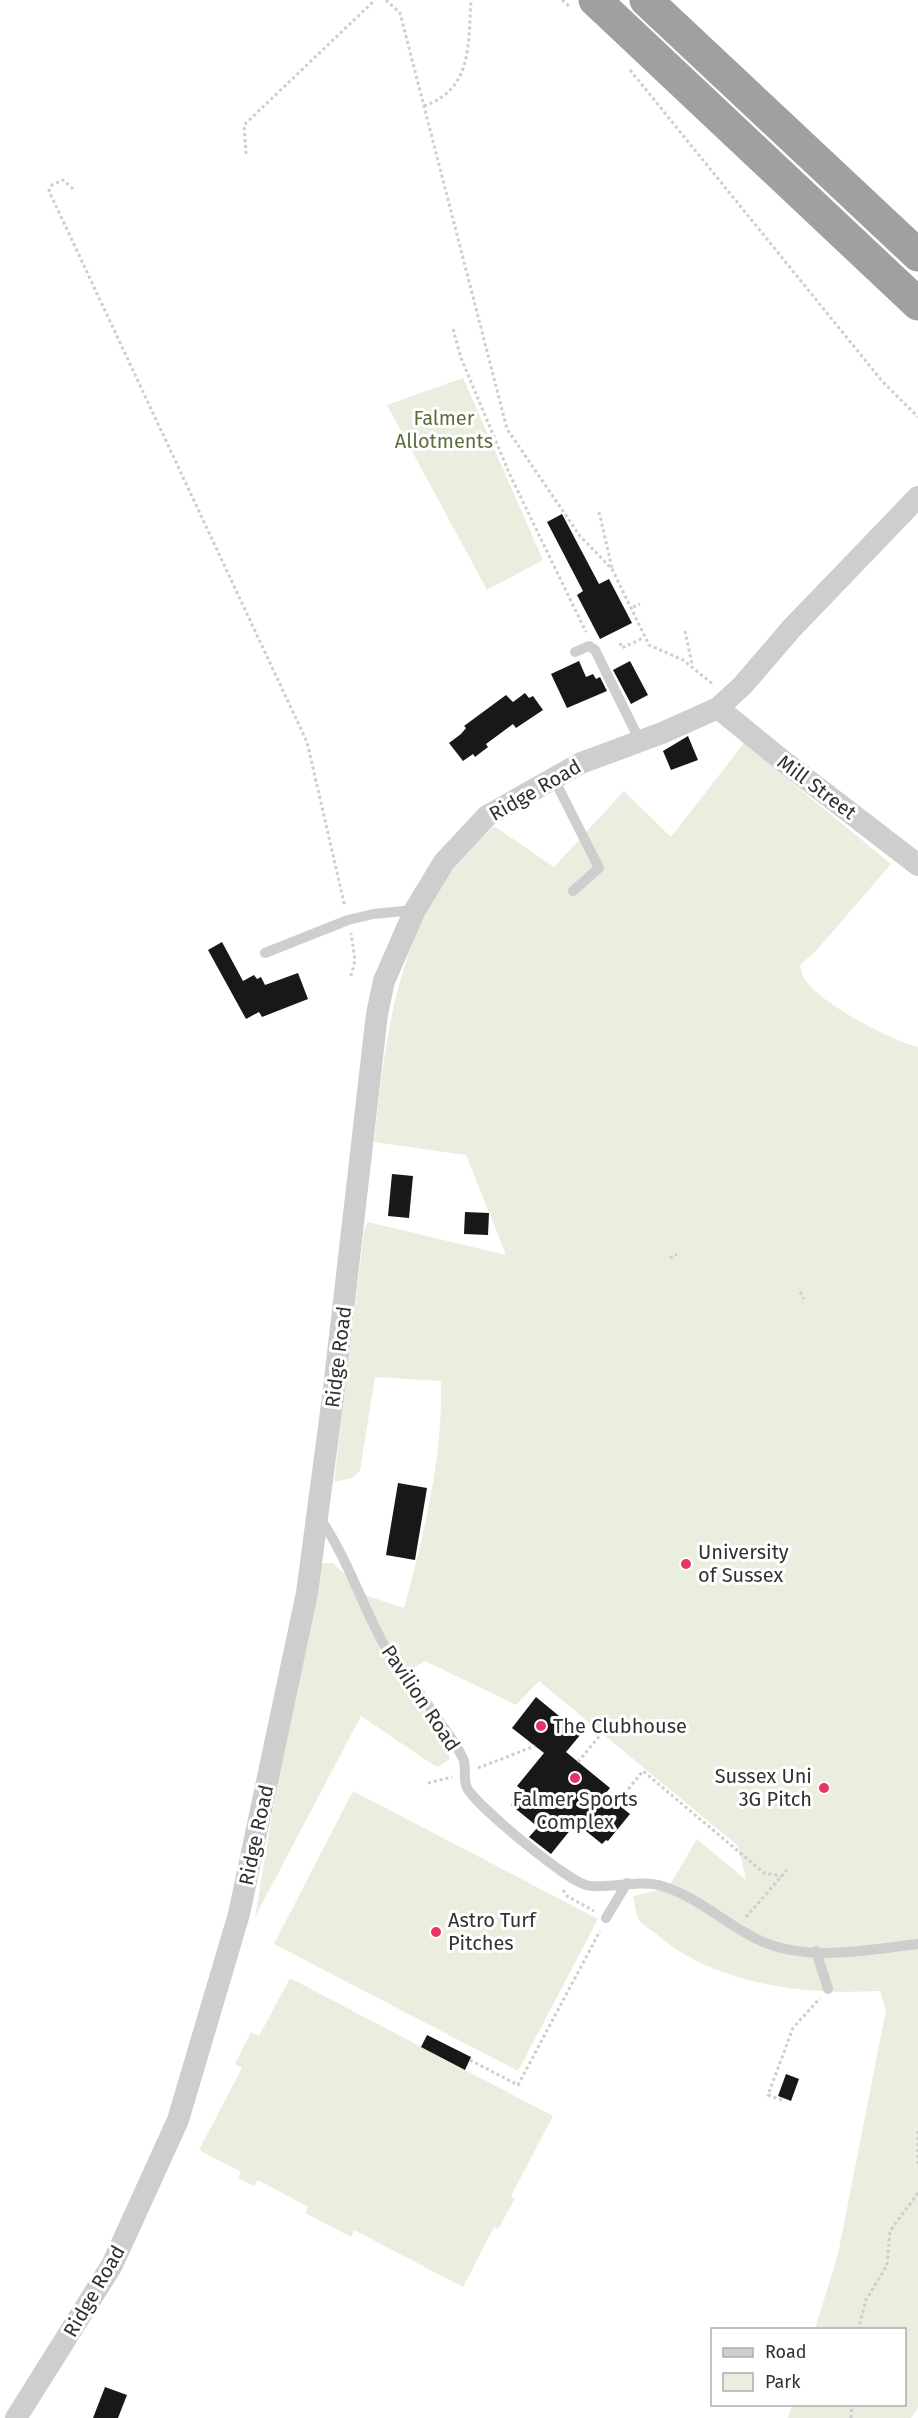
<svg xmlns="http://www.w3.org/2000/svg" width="918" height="2418" font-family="'Fira Sans',sans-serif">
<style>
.green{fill:#eaeedf}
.building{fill:#181818}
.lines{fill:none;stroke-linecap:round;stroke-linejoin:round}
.path{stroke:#cecece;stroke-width:3;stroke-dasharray:3 3;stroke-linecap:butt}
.service{stroke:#cecece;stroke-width:10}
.minor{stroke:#cecece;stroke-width:22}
.trunk{stroke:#a0a0a0;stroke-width:33}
.poi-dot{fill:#e63564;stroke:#fff;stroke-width:2}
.labels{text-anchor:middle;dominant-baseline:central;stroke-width:6;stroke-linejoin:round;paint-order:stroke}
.park-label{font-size:20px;fill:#5d6e3d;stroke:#fff}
.street-label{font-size:20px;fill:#313131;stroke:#fff}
.poi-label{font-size:20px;fill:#313131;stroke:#fff;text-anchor:start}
</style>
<rect width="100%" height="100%" fill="#fff"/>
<!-- green -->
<path class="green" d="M463,378L543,560L487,590L387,405Z
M744,743L891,864L815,952L800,965C801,969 802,975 804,978C819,1003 890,1040 918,1047V2408L911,2418H788L792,2405L904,2404V2330L815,2329L838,2254L886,2010L880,1991C804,1995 714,1985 655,1933C650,1929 641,1924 638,1918C635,1912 635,1902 633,1896L668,1888L697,1839L746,1880L738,1846L539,1681L516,1705L425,1661L397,1679L443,1732L450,1759L438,1767L432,1764L361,1716L255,1917L286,1731L321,1563H333L368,1596L404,1608C424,1534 443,1458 441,1381L375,1377L360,1471L352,1478L334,1482L364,1231L368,1222L506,1255L466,1155L374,1142C384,1051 393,959 445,880C458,860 477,843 494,826L554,867L624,791L671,837Z
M353,1791L598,1919L518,2071L274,1944Z
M290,1978L553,2116L511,2196L515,2199L498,2229L494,2227L463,2287L354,2230L351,2237L305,2213L308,2207L258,2180L254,2186L238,2178L241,2172L199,2150L242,2068L235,2064L251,2032L259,2036Z"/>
<!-- building -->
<path class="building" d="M562,514L599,584L609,579L632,623L600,639L577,595L583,591L547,522Z
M579,661L586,677L593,674L596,679L600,677L607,691L567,708L551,674Z
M630,661L648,695L631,704L613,670Z
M525,693L529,698L533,696L543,710L516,728L513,724L486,744L488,747L475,757L473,754L463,761L449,743L461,734L466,728L464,726L506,695L513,702Z
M688,736L698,760L671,770L663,751Z
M222,942L243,981L254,975L257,979L261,977L265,985L298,973L308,999L262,1017L259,1012L246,1019L208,950Z
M392,1174L413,1176L409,1218L388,1216Z
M465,1212L489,1213L488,1235L464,1234Z
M398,1483L427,1488L415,1560L386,1555Z
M536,1697L581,1734L566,1752L610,1788L605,1794L630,1814L608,1841L606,1840L602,1844L576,1823L551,1854L529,1837L538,1827L511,1805L522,1790L517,1786L544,1753L512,1728Z
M427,2035L471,2057L465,2070L421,2047Z
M786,2074L799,2079L791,2101L778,2096Z
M105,2387L127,2395L118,2418H93Z"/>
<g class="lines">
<!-- path -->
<path class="path" d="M386,0L400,13L507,429L580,536L612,569L649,645L683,660L714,685
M562,0L570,7
M630,70L882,381L918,417
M424,106C473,89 468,44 471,0
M246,154L244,125L375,0
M73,189L63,180L52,185L49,191L307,742L345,907
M453,329L461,358L510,475L586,632
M599,512L612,568
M633,607L640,604
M685,631L692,664
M620,643L622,648L643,638
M351,976L355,960L351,933
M670,1258L677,1254
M800,1292L804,1299
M578,1762L602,1733
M478,1768L535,1746
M428,1783L452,1777
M617,1803L643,1771L764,1873L782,1876
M563,1890L567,1896L594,1911
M746,1917L787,1870
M470,2060L518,2085L600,1931
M782,2100L768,2095L793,2028L820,1998
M918,2131V2167
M858,2330L866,2300L887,2265L890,2231L918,2193
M851,2418L852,2404"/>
<!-- service -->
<path class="service" d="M575,652L589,646L595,650L640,741
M553,777L599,868L573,891
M265,953L348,920L373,914L414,910
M319,1517C346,1555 360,1600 382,1641C395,1665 415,1685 430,1708C440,1724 457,1743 464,1761C466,1769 463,1779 467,1788C478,1807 566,1880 586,1885C605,1890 639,1879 662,1886C698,1897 724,1923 757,1939C804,1963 868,1950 918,1944
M606,1918L627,1883
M816,1951L828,1989"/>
<!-- minor -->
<path class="minor" d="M718,708L783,761L918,865
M16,2418L112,2265L178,2120L239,1914L307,1593L333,1397L377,1014L384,981L415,910L444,862L487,816L581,763L662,733L718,708L743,685L791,629L918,497"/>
<!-- trunk -->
<path class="trunk" d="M595,0L918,304
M646,0L918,255"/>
</g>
<!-- markers -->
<g class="poi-dot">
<circle cx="686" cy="1564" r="6"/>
<circle cx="541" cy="1726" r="6"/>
<circle cx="575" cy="1778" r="6"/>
<circle cx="824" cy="1788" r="6"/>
<circle cx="436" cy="1932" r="6"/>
</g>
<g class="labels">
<!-- park labels -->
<g class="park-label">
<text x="444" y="418">Falmer<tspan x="444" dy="23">Allotments</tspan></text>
</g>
<!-- street labels -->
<g class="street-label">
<text transform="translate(817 787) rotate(37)">Mill Street</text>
<text transform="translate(535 790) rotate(-30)">Ridge Road</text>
<text transform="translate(338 1357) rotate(-83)">Ridge Road</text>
<text transform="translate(421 1698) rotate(56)">Pavilion Road</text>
<text transform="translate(256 1835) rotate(-78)">Ridge Road</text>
<text transform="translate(94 2291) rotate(-60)">Ridge Road</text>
</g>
<!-- poi labels -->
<g class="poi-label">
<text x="698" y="1552">University<tspan x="698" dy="23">of Sussex</tspan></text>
<text x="553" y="1726">The Clubhouse</text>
<text x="812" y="1776" text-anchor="end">Sussex Uni<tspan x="812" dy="23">3G Pitch</tspan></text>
<text x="575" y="1799" text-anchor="middle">Falmer Sports<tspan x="575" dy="23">Complex</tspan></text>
<text x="448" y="1920">Astro Turf<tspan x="448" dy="23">Pitches</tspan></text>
</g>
</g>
<!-- legend -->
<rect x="711" y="2328" width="195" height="78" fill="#ffffff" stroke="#adadad" stroke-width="1.5"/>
<rect x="723" y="2348" width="30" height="9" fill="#cecece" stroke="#adadad" stroke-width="1.5"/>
<text x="765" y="2358" font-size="18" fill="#313131">Road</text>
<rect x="723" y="2373" width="30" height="18" fill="#eaeedf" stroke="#adadad" stroke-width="1.5"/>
<text x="765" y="2388" font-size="18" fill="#313131">Park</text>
</svg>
